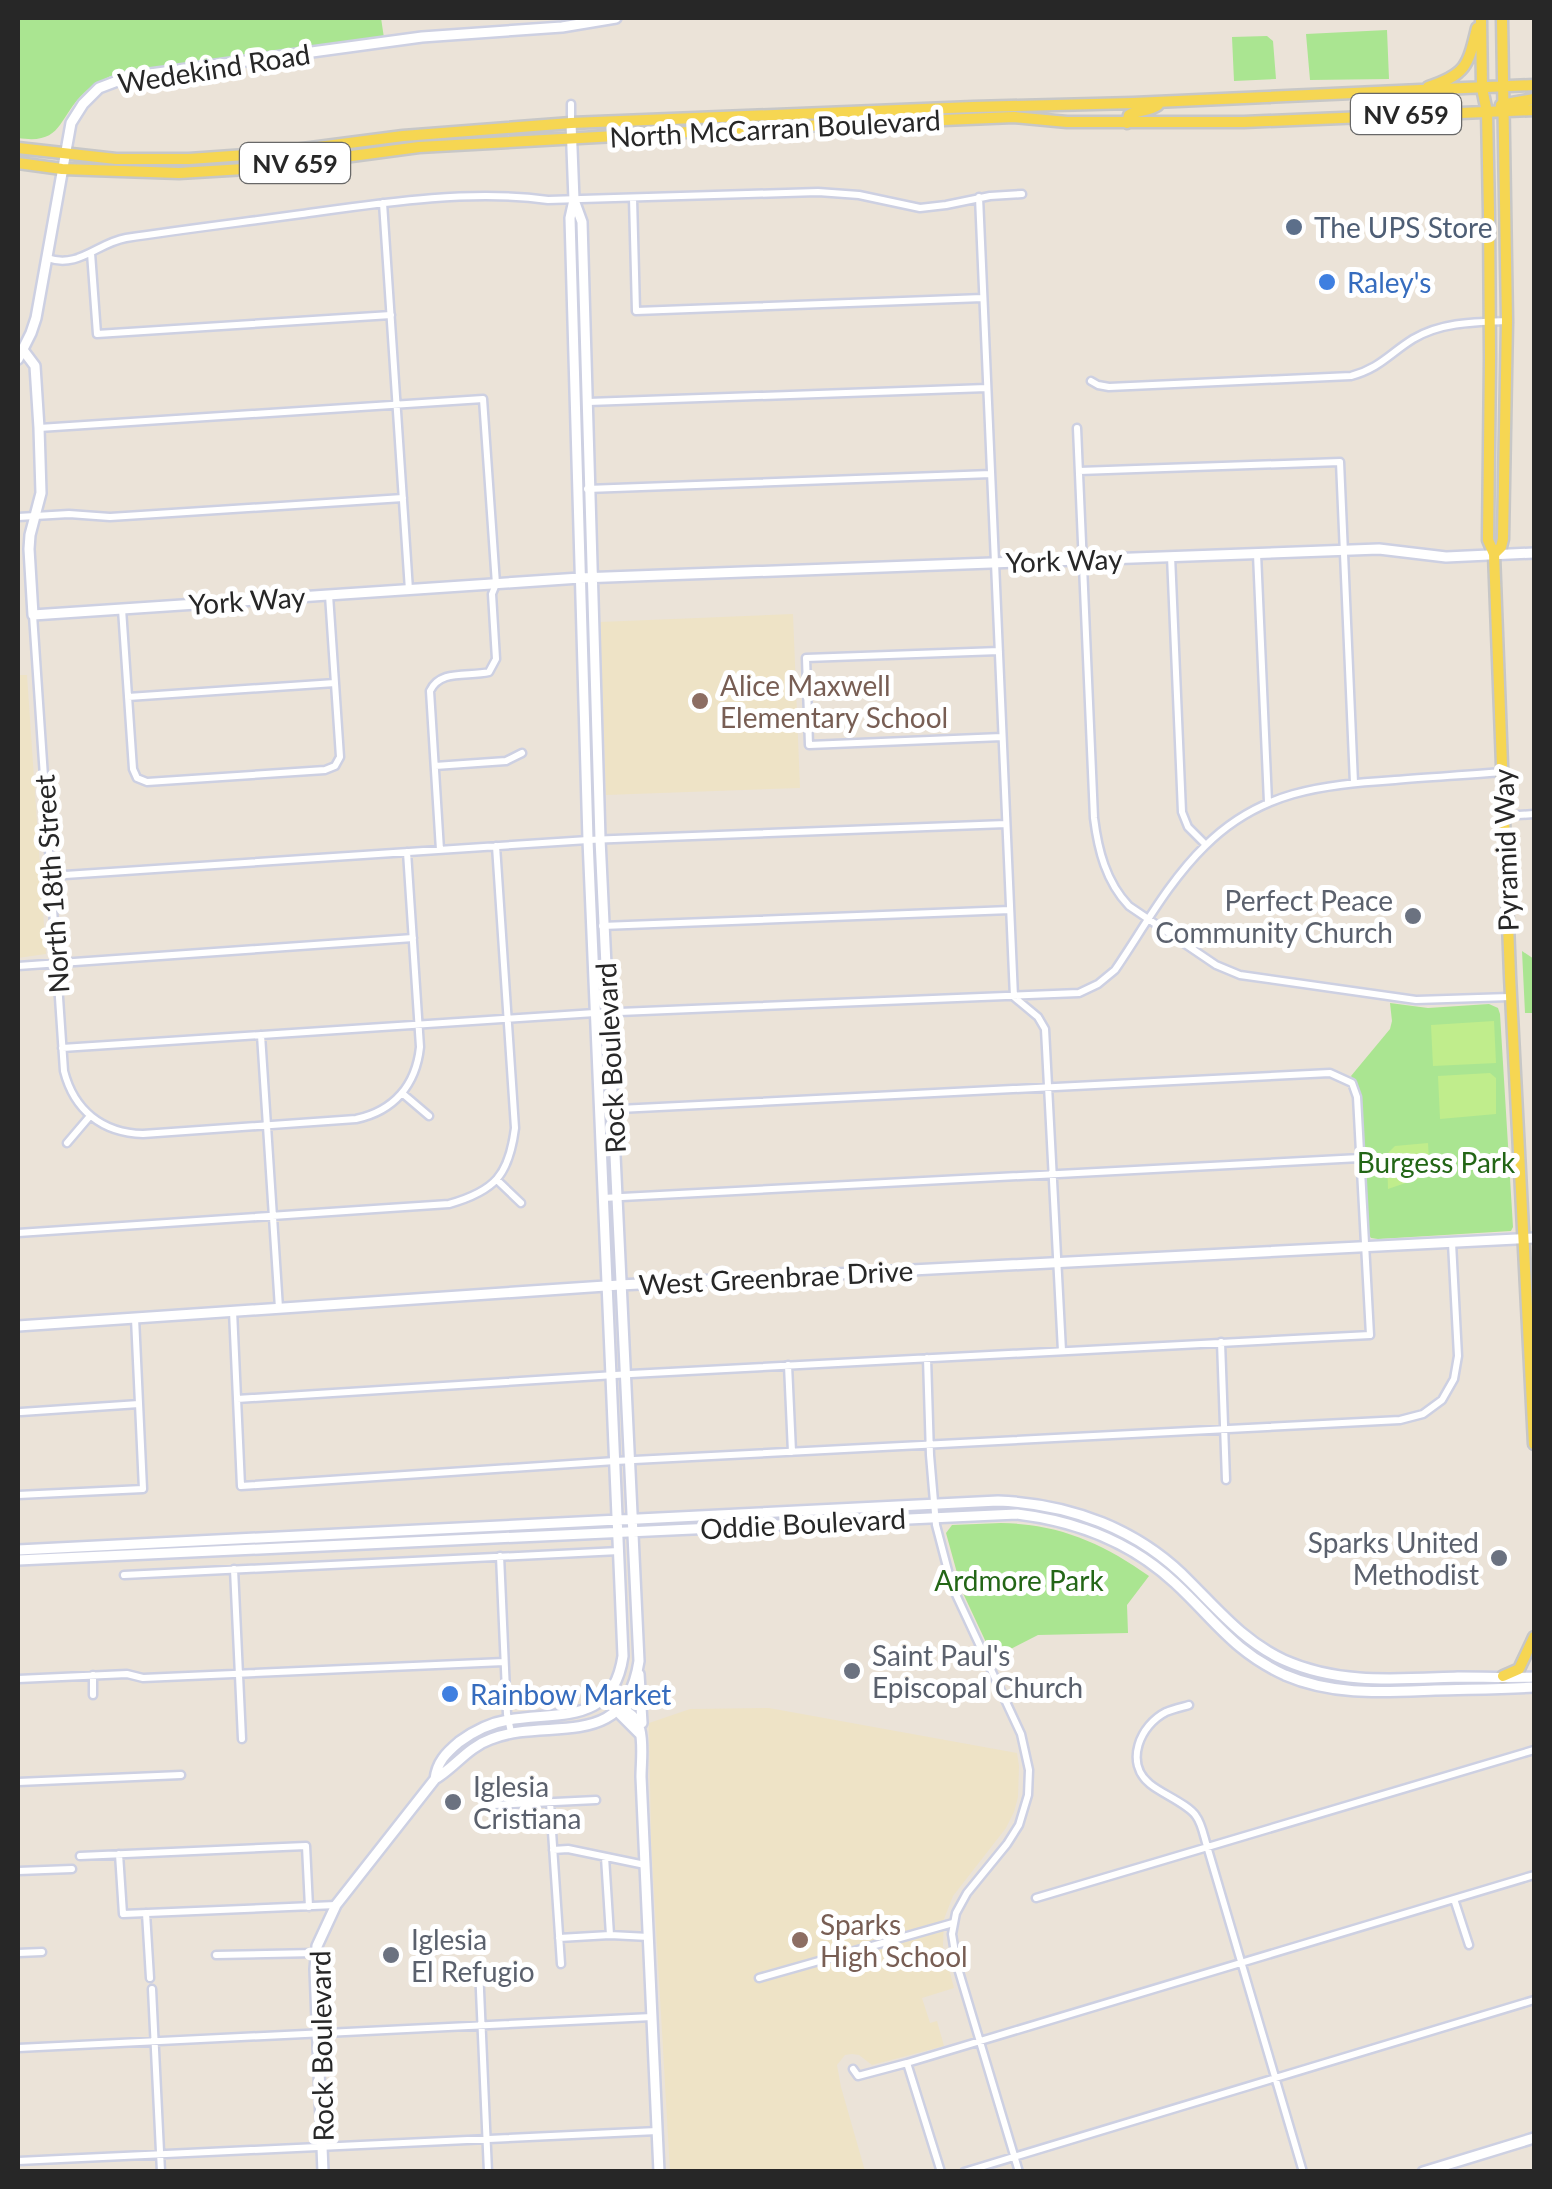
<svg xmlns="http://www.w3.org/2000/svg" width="1552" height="2189" font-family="Lato,sans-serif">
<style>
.education{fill:#eee3c6}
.green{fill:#aae591}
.pitch{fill:#c0ed8c}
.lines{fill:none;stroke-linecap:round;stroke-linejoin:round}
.street-casing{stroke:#cdd0e2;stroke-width:11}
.secondary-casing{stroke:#cdd0e2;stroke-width:14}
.primary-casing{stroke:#c7c7c7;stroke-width:15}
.street{stroke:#fff;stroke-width:6}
.secondary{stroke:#fff;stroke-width:9}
.primary{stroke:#f6d652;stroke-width:10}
.service-dot{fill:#5c6f8a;stroke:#fff;stroke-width:4}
.shop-dot{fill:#3f7fe0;stroke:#fff;stroke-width:4}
.education-dot{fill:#8d6e63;stroke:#fff;stroke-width:4}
.worship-dot{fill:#6b7280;stroke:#fff;stroke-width:4}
.labels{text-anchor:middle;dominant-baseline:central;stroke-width:10;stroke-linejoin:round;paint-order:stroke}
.shield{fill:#fff;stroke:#686868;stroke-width:2.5}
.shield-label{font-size:25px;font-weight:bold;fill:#272727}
.street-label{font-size:28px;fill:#272727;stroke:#fff}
.service-label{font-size:28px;fill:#4e5e75;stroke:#fff;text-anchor:start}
.shop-label{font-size:28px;fill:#366cbe;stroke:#fff;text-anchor:start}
.education-label{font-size:28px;fill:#785e54;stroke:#fff;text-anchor:start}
.worship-label{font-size:28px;fill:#5b616d;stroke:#fff;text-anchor:start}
.park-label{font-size:28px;fill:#236616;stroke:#fff}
</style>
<rect width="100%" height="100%" fill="#ebe3d8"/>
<!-- education -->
<path class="education" d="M793,614L800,788L606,795L600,622Z
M18,675H27L46,954L18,958Z
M769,1708L1017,1753L1019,1766L1018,1797L1014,1812L1006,1828L953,1896L944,1919L943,1946L954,1988L922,1998L930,2023L937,2021L944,2046L872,2065L859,2055L852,2054L845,2055L837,2065L841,2087L865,2171H670L651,1840L649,1723L690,1709Z"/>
<!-- green -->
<path class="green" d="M18,18H381L384,38L118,73C106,78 94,83 84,93C57,119 63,145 18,138Z
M1387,30L1389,79L1310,80L1306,34Z
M1267,36L1273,41L1276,79L1234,81L1232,37Z
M1522,951L1534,959V1013H1525Z
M1390,1003L1428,1008L1489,1004L1498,1008L1500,1014L1513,1227L1511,1231L1378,1239L1371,1238L1368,1234L1361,1097L1357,1085L1351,1076L1390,1029L1392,1021Z
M1001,1523C1059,1524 1102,1543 1149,1576L1127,1605L1128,1633L1038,1635L997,1656L991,1653L962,1591L946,1533L952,1525Z"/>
<!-- pitch -->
<path class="pitch" d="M1494,1021L1496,1063L1433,1066L1431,1025Z
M1490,1073L1496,1078V1114L1440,1119L1438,1076Z
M1428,1143L1429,1160L1423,1177L1388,1189L1387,1154L1395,1146Z"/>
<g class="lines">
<!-- street casing -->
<g class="street-casing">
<path id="street" d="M571,104V122
M979,197L1014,997L1038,1017L1045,1029L1062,1351
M633,198L636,311L983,298
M383,203L409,590
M91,253L97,334L391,315
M47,258C79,269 97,243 126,238C185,229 244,222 302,214C380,203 470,189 548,200L818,192L859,195L920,208L946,205L990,196L1022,194
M1091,381L1098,385L1109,387L1351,376C1380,368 1389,354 1413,339C1441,322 1475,322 1507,321
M588,402L987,388
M39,428L483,399L496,584L492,594L496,659L489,672C468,677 440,669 430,691L440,850
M1077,428L1094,818C1098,850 1106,882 1129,906L1216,965L1240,975L1416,1000L1510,997
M1079,471L1340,462L1354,783
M587,489L991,474
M18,517L69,514L110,517L403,498
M1257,554L1268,802
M1171,556L1182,812L1188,827L1206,845
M122,609L133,769L137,778L147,782L325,770L335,766L340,757L329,595
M33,615L64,1071C74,1110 102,1133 143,1134L356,1119C394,1111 416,1085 420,1047L407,852
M999,651L806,658L809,745L1002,737
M128,697L335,683
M435,766L506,761L522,753
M1503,816L1534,814
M50,876L588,840L1006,824
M602,926L1010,910
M18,966L413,938
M261,1035L279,1308
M62,1048L595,1013L1079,993L1098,984L1115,970C1143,929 1169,881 1205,846C1260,791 1321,785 1395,780C1430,777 1466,775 1502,772
M402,1093L429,1116
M67,1143L90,1116
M497,1180L521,1203
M603,1198L1360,1158
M18,1233L449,1204C495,1191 509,1175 515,1128L496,846
M233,1311L241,1486L615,1461L1400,1420L1423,1414L1442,1400L1454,1379L1458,1356L1452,1243
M1221,1342L1226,1480
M927,1358L930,1455L936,1525L952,1586L1021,1734L1029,1770L1028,1795L1019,1825L1007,1844L967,1893L956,1913L952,1934L957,1965L1019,2172
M788,1365L792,1452
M237,1399L631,1374L1370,1335L1357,1097L1352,1083L1330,1073L599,1110
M21,1412L139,1404
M18,1495L143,1489L135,1318
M500,1556L507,1714L511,1732
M234,1569L242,1739
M124,1575L619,1551
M93,1675V1695
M18,1679L127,1674L143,1678L504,1662
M1189,1705C1182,1707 1173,1709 1166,1712C1140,1725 1124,1763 1150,1784C1162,1794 1188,1804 1196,1816C1202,1824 1204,1837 1207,1846L1303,2172
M18,1782L181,1775
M550,1802L561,1964
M493,1805L596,1800
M553,1850L568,1849L645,1865
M119,1854L123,1914L336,1905
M80,1856L306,1846L309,1907
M605,1857L610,1935
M18,1871L72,1869
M1036,1898L1534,1750
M1454,1899L1469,1945
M146,1913L150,1978
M559,1938L610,1935L649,1937
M18,1953L42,1952
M216,1955L316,1953
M479,1968L488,2172
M759,1978L953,1923
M152,1989L161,2172
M18,2048L652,2017
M907,2063L941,2172
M853,2069L858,2076L907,2063L1534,1875
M18,2161L657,2131
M964,2172L1534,2000"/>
</g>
<!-- secondary casing -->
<g class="secondary-casing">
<path id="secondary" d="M23,350L35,366L39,428L41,493L30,535L29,549L33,615L580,578L1379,549L1446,557L1534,553
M18,359L31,333L36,318L71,123L83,104L99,88L128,77L422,37L562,27L616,18
M18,1326L620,1285L1534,1238
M18,1550L998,1501C1071,1504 1139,1529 1190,1582C1220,1612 1245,1642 1284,1660C1340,1685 1398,1679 1458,1677C1483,1677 1509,1678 1534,1677
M18,1560L1017,1514C1076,1521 1131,1542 1175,1583C1215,1620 1233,1651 1285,1675C1334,1696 1384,1692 1435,1690C1468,1689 1502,1689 1534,1687
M639,1674L642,1723
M603,1697L640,1734
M617,1709C649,1713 641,1753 641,1777L659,2172
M435,1779C437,1762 446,1753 459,1742C474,1731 490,1723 508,1720C557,1711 613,1726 623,1656L588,840L570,218L574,200L571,123
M323,2172L315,1969L317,1946L336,1905L435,1779C455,1767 468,1747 491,1739C549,1716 625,1754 639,1661L600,839L582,222L574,200
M1423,2172L1534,2138"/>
</g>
<!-- primary casing -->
<g class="primary-casing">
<path id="primary" d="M1481,18L1482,88L1487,112L1489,212L1490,358L1488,540L1494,554L1510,976L1534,1444
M1428,87C1467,74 1468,65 1477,28
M1501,105L1534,99
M1127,123L1129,115C1138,110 1149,111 1158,105
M18,148L116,159H189L272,153L403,136L571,123L973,107L1133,103L1534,85
M18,163L62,169L179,173L262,168L419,147L779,127L1014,117L1067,122H1244L1534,110
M1494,554L1501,547L1503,539L1507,321L1502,18
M1503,1676L1519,1669L1534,1637"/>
</g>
<!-- street -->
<use href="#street" class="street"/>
<!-- secondary -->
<use href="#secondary" class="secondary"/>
<!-- primary -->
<use href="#primary" class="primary"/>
</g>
<!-- markers -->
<circle class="service-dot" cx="1294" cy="227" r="10"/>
<g class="shop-dot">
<circle cx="1327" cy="282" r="10"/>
<circle cx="450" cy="1694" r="10"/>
</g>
<g class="education-dot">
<circle cx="700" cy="701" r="10"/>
<circle cx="800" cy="1940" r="10"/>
</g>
<g class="worship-dot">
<circle cx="1413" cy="916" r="10"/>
<circle cx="1499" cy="1558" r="10"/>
<circle cx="852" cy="1671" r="10"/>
<circle cx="453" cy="1802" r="10"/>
<circle cx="391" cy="1955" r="10"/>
</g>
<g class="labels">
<!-- shield labels -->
<g class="shield">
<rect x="1351" y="94" width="110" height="40" rx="8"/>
<rect x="240" y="143" width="110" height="40" rx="8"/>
</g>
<g class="shield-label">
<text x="1406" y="114">NV 659</text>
<text x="295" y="163">NV 659</text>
</g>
<!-- street labels -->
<g class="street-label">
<text transform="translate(214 68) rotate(-9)">Wedekind Road</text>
<text transform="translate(775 128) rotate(-3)">North McCarran Boulevard</text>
<text transform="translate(1064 560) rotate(-2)">York Way</text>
<text transform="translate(247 600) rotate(-4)">York Way</text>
<text transform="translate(1505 850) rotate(-92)">Pyramid Way</text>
<text transform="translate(51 884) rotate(-94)">North 18th Street</text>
<text transform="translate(610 1058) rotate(-93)">Rock Boulevard</text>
<text transform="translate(776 1277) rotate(-3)">West Greenbrae Drive</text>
<text transform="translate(803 1523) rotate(-3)">Oddie Boulevard</text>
<text transform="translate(321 2046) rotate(-91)">Rock Boulevard</text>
</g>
<!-- service labels -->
<g class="service-label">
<text x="1314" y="227">The UPS Store</text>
</g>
<!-- shop labels -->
<g class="shop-label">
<text x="1347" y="282">Raley's</text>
<text x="470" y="1694">Rainbow Market</text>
</g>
<!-- education labels -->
<g class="education-label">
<text x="720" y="685">Alice Maxwell<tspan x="720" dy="32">Elementary School</tspan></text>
<text x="820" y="1924">Sparks<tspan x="820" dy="32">High School</tspan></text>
</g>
<!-- worship labels -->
<g class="worship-label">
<text x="1393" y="900" text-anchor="end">Perfect Peace<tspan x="1393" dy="32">Community Church</tspan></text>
<text x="1479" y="1542" text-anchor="end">Sparks United<tspan x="1479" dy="32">Methodist</tspan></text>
<text x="872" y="1655">Saint Paul's<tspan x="872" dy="32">Episcopal Church</tspan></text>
<text x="473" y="1786">Iglesia<tspan x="473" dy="32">Cristiana</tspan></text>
<text x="411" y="1939">Iglesia<tspan x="411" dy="32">El Refugio</tspan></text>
</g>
<!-- park labels -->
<g class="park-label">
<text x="1436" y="1162">Burgess Park</text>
<text x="1019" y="1580">Ardmore Park</text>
</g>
</g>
<!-- border -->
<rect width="1552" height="2189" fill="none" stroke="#272727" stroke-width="40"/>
</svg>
